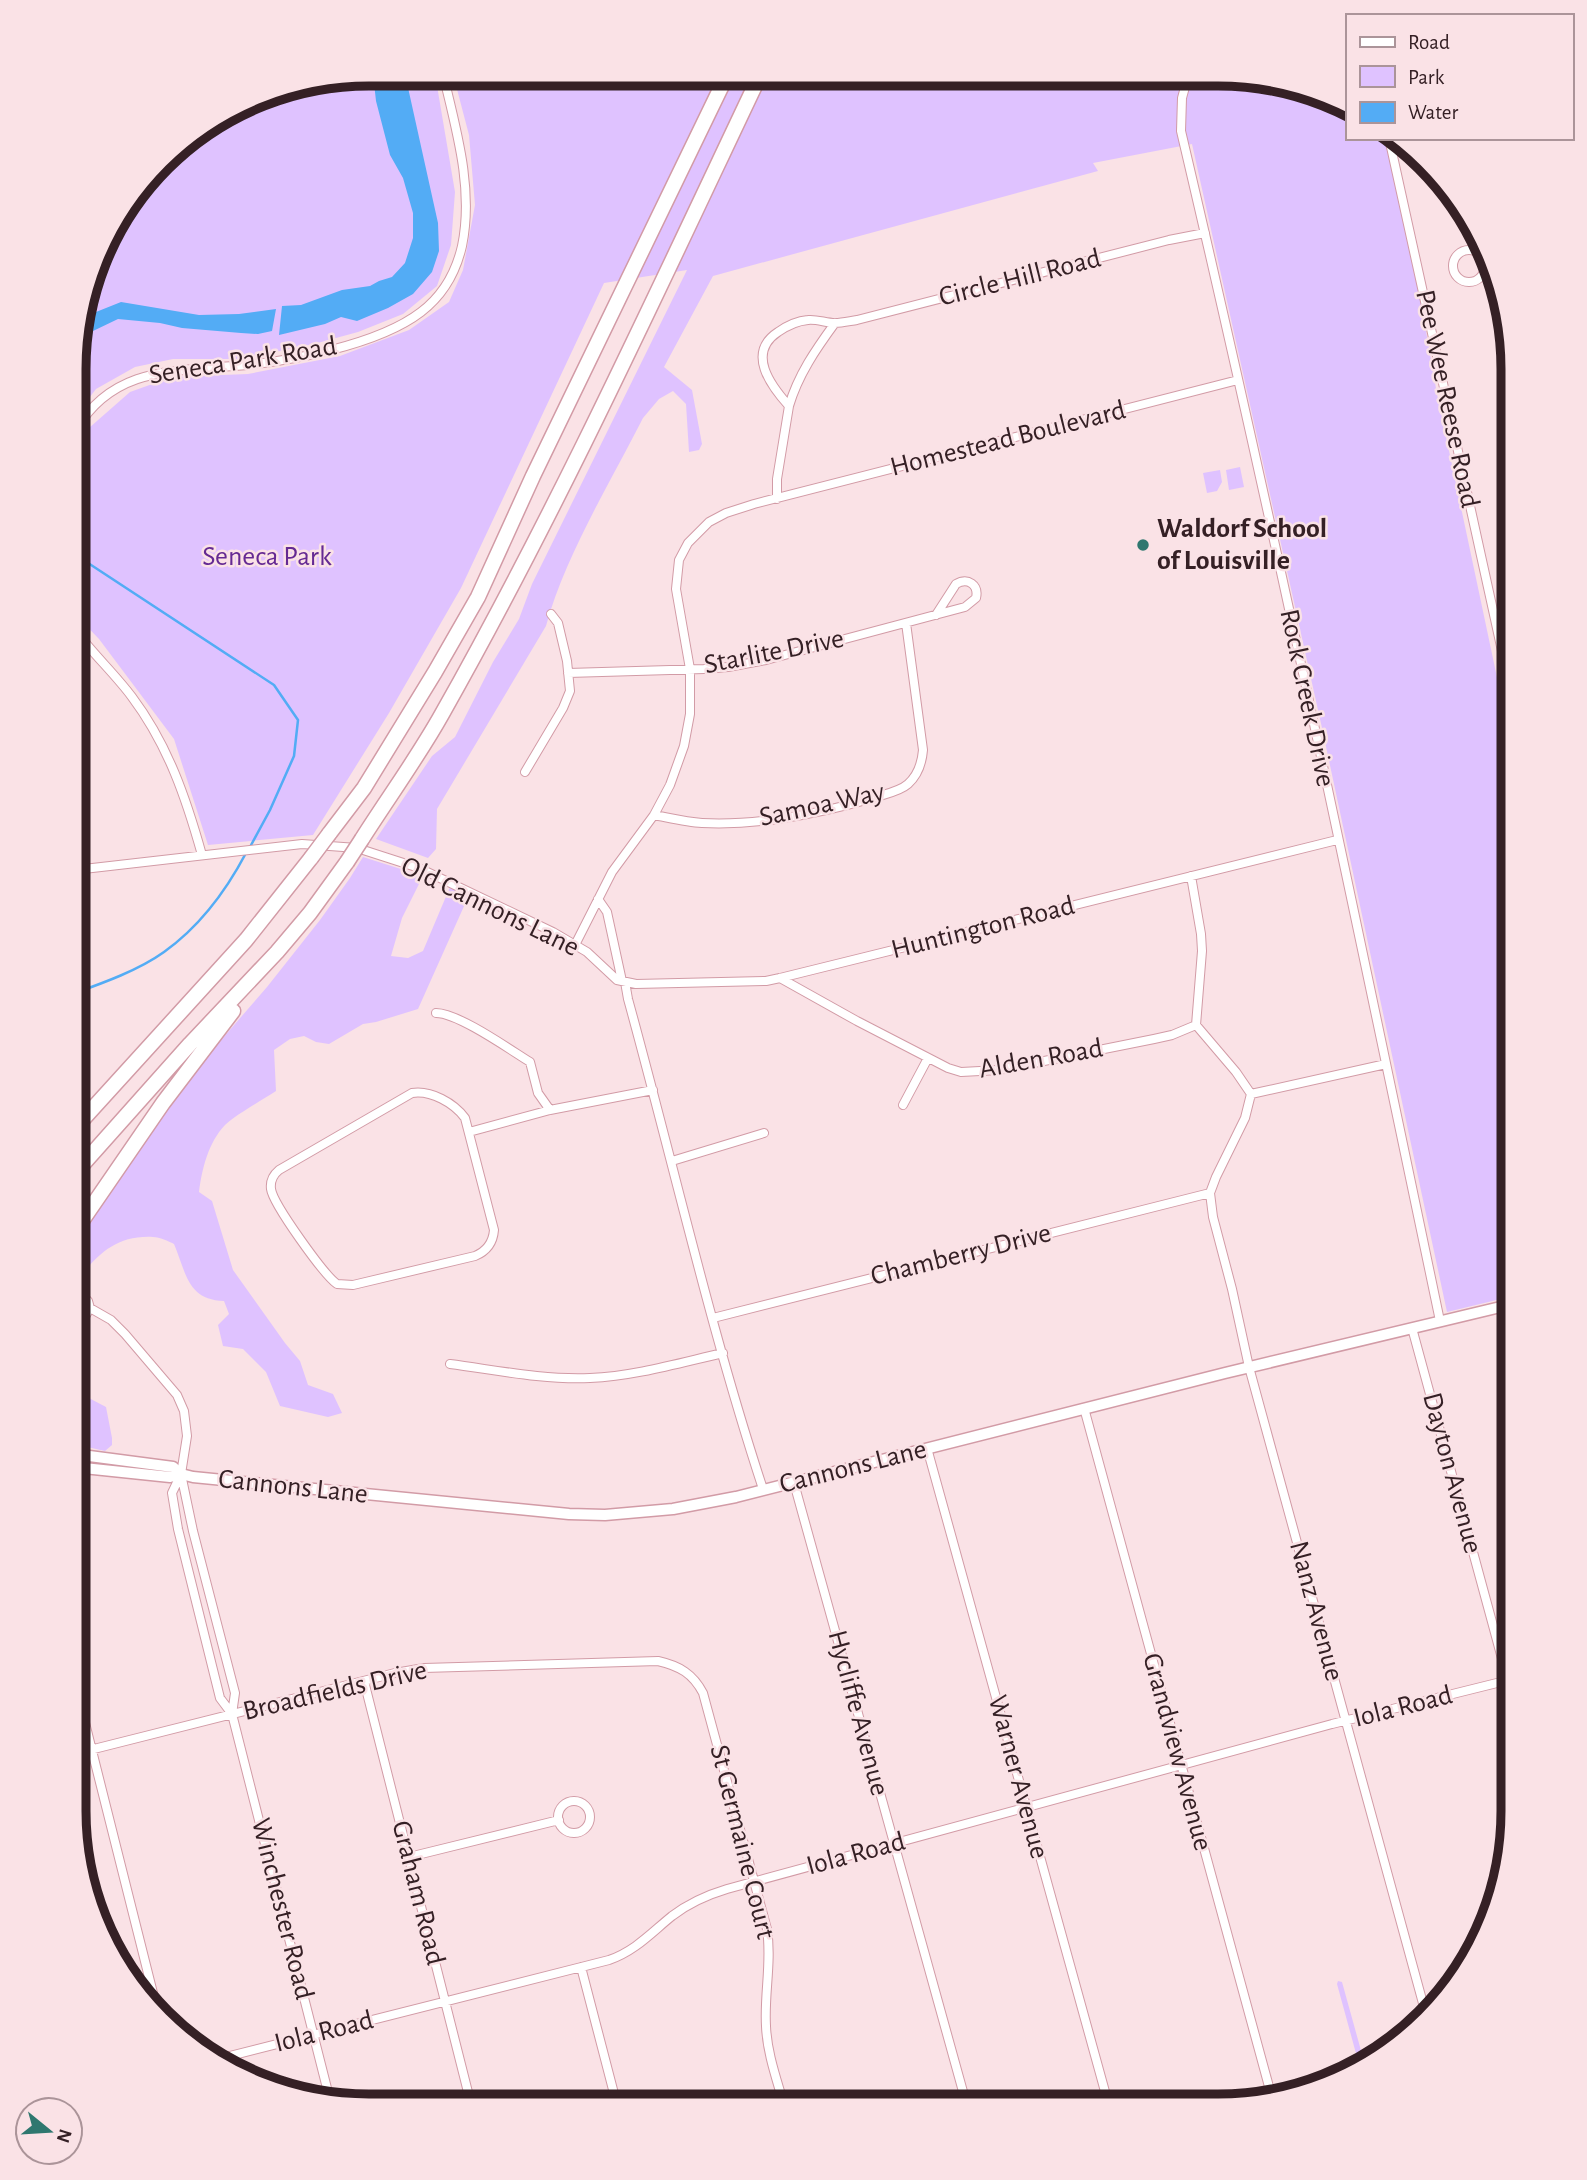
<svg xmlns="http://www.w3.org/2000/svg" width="1587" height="2180" font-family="'Alegreya Sans',sans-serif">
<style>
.green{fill:#dfc2ff}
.water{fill:#53acf5}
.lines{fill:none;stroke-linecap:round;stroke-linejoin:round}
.stream{stroke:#53acf5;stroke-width:2.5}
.street-casing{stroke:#d29ba6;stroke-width:10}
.secondary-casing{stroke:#d29ba6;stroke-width:13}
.highway-casing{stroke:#d29ba6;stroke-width:17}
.street{stroke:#fff;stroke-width:8}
.secondary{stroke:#fff;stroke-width:10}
.highway{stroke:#fff;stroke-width:14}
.highway-bridge-casing{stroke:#d29ba6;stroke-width:17;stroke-linecap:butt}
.highway-bridge{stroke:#fff;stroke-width:14}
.poi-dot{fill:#2f776f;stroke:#fae2e6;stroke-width:2.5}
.labels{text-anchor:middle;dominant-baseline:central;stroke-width:5;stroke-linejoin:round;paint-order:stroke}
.street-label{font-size:28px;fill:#352025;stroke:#fae2e6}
.poi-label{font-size:28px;font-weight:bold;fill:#352025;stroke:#fae2e6;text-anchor:start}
.park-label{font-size:28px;fill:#652993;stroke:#fae2e6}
.rim{fill:none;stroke:#352025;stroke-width:9}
</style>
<rect width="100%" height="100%" fill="#fae2e6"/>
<!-- green -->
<path class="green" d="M369,74H435L455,192L451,245L437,286L403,314L358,332L314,344L241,359H173L135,367L96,389L76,415V330L113,222L174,147L274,89Z
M453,74L1257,76L1331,96L1347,105V138H1392L1437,394L1513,753V1296L1447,1312L1322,728L1192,144L1093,163L1098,171L713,276L664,367L692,390L702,444L699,450L689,452L686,404L673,391L659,399L643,418C610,483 565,556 546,626L437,809L436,849L428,858L376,839L432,756L455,737L493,662L519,619L532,584L687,270L604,283L461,588L389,713L313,835L208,845L174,739L99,639L76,615V456L89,428L130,392L172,377L248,374L340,356L409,330L449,302L463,270L475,205L469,135Z
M1240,467L1244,487L1229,490L1226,470Z
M1220,470L1222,482L1217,491L1207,493L1203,473Z
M363,857L423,876L402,918L391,956L408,958L423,951L450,887L469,895L418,1009L376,1022L363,1024L329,1044L316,1042L304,1036L290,1039L274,1050L276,1091C261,1101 238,1113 225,1125C208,1143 202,1169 199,1192L212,1201L233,1270L285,1343L300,1361L308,1385L333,1394L342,1413L328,1417L280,1406L266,1372L243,1349L223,1346L218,1325L229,1314L224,1301C187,1300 186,1272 174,1244C168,1241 160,1237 153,1237C114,1235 95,1257 74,1285L75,1242L196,1069L267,987L320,920L350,878Z
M85,1396L106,1407L112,1438V1445L105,1451L74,1444V1397Z
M1338,1981L1342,1982L1365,2065L1360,2068L1337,1984Z"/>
<!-- water -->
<path class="water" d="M373,74H405L438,223L439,251L432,272L413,294L388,308L357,321L341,317L325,324L279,335L282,306L301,305L342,290L370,286L379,281L392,277L405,263L413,238V213L403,178L390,155L376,101Z
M121,302L199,315L239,314L276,309L272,331L258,334L241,333L182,328L160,323L118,319L93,331L91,338L76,357L77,327L96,312Z"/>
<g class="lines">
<!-- stream -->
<path class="stream" d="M76,533L85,561L274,685L298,720L294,756L270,810L250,847
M75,993C103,983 139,970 164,952C199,927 226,891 246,853"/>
<!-- street casing -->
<g class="street-casing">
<path id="street" d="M1188,76L1182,98L1181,131C1274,526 1357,924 1440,1321
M1389,138L1513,701
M1453 266a16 16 0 1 1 32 0a16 16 0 1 1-32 0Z
M789,406C798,375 816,349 835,323
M76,430C112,368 172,371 234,366C288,362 378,345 421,312C442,296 456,272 462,246C474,189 456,129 443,74
M777,499V479L789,406C771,386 746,353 778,332C788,325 796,321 808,320C817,319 826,323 835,323C842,323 850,321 857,320L1169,240L1205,233
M76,631C93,654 115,674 132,697C168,745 186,798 202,855
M568,673L704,669L728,667L766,660L965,607L976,598C979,585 968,577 956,584L936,615
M525,772L563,708L570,691L567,661L558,623L551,614
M654,815C670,818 687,822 702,823C760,826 818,814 873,798C884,794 899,792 908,784C918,775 922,762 923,750L906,623
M75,870L302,844L357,848L419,868L553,932L587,952L617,980L636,984L766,981L780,978L1337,840
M1191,876L1201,934L1202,951L1196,1025L1236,1072L1251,1094L1245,1118L1216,1177L1210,1193L1213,1217L1232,1289L1249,1367L1427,2018
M598,899L607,912L622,981
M575,945L612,872L654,815L670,785L684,746L690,714V669L676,589L679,560L688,543L709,522L726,513L754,504L1238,380
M780,978L857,1021L948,1068L961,1072L999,1070L1154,1039L1172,1035L1196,1025
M625,982L628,999C673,1162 710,1328 763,1489
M436,1013C458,1013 509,1049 530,1062L538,1093L550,1110
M412,1093C431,1090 454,1103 465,1118L494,1230C493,1243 487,1251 475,1256L353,1285L337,1284C324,1275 273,1204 271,1189C270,1181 273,1175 279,1170Z
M1251,1094L1386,1064
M903,1105L928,1058
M469,1132L550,1110L653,1090
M672,1161L764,1133
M90,1308L111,1320L125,1334L177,1395L184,1411L187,1436L181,1474L172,1493L178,1529L220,1698L232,1714
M74,1315H86L90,1308L88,1301L85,1298H74
M713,1318L1210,1193
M1412,1328L1513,1699
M450,1364C496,1370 543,1380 590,1378C635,1376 679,1363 723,1353
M1084,1408L1271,2094
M927,1448L1109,2106
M181,1474L193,1531L235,1693L232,1714L331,2104
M794,1483L967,2106
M74,1679L159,2017
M364,1681L471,2104
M74,1754L395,1673L424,1668L658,1661C680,1666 693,1674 703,1693L767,1929C772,1962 764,1994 766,2026C767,2053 777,2080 784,2105
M558 1817a16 16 0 1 1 32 0a16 16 0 1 1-32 0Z
M409,1857L559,1820
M581,1967L617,2105
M214,2060L609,1960C635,1951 651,1933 672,1916C689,1903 707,1895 727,1889L1332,1724L1513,1679"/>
</g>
<!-- secondary casing -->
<g class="secondary-casing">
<path id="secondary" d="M74,1454L173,1467L181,1474L193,1477L569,1514L605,1515L673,1509L736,1497L1225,1373L1513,1304
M74,1467L170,1477L181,1474"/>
</g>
<!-- highway casing -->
<g class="highway-casing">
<path id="highway" d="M329,834L364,788L435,672L478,597L533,476L727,75
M362,839C388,798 418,757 442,714C559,507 658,290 760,75
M75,1128L246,940L311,858
M75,1173L190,1044L277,952L310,913L347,862
M75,1231L163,1103L233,1011"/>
</g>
<!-- street -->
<use href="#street" class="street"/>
<!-- secondary -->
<use href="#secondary" class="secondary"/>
<!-- highway -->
<use href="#highway" class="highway"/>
<!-- highway-bridge casing -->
<g class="highway-bridge-casing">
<path id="highway-bridge" d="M311,858L329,834
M347,862L362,839"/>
</g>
<!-- highway-bridge -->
<use href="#highway-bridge" class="highway-bridge"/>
</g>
<!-- markers -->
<circle class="poi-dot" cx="1143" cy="545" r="7"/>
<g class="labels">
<!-- street labels -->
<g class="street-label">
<text transform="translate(1020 278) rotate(-14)">Circle Hill Road</text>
<text transform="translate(243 361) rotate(-9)">Seneca Park Road</text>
<text transform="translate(1447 399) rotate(78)">Pee Wee Reese Road</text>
<text transform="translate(1008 439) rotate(-14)">Homestead Boulevard</text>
<text transform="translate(774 652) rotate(-11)">Starlite Drive</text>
<text transform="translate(1307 698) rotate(78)">Rock Creek Drive</text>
<text transform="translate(822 805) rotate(-12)">Samoa Way</text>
<text transform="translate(490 907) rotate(26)">Old Cannons Lane</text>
<text transform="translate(983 928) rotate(-14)">Huntington Road</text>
<text transform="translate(1041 1059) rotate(-10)">Alden Road</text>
<text transform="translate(961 1255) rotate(-14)">Chamberry Drive</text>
<text transform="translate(853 1467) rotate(-14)">Cannons Lane</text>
<text transform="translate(1452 1473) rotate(75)">Dayton Avenue</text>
<text transform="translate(293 1487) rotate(6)">Cannons Lane</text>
<text transform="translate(1316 1611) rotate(75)">Nanz Avenue</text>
<text transform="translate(335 1691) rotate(-13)">Broadfields Drive</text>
<text transform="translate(1403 1707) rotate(-14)">Iola Road</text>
<text transform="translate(858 1713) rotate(75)">Hycliffe Avenue</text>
<text transform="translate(1177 1752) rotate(75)">Grandview Avenue</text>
<text transform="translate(1018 1777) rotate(75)">Warner Avenue</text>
<text transform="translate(742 1842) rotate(76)">St Germaine Court</text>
<text transform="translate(856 1854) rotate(-15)">Iola Road</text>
<text transform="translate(418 1893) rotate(76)">Graham Road</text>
<text transform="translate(282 1909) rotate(76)">Winchester Road</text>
<text transform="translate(324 2032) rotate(-14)">Iola Road</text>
</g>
<!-- poi labels -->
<g class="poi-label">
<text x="1157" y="529">Waldorf School<tspan x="1157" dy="32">of Louisville</tspan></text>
</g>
<!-- park labels -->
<g class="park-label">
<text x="267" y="557">Seneca Park</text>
</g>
</g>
<!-- crop -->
<path d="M0 0H1587V2180H0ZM369 86H1218A283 283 0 0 1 1501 369V1811A283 283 0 0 1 1218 2094H369A283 283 0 0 1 86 1811V369A283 283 0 0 1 369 86Z" fill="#fae2e6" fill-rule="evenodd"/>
<path class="rim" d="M369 86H1218A283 283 0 0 1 1501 369V1811A283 283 0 0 1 1218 2094H369A283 283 0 0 1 86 1811V369A283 283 0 0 1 369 86Z"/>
<!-- legend -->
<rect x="1346" y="14" width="228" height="126" fill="#fae2e6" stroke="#ab9499" stroke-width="2"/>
<rect x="1360" y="37" width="35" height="10" fill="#ffffff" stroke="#ab9499" stroke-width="2"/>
<text x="1408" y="49" font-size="21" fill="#352025">Road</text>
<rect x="1360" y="66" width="35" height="21" fill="#dfc2ff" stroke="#ab9499" stroke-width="2"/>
<text x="1408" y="84" font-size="21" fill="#352025">Park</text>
<rect x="1360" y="102" width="35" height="21" fill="#53acf5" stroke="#ab9499" stroke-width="2"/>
<text x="1408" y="119" font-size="21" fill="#352025">Water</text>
<!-- north arrow -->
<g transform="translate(49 2131) rotate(108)"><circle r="33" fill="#fae2e6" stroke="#ab9499" stroke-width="2"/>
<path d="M0-5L12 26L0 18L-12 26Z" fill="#2f776f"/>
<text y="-10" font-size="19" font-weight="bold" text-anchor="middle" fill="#352025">N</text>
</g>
</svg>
